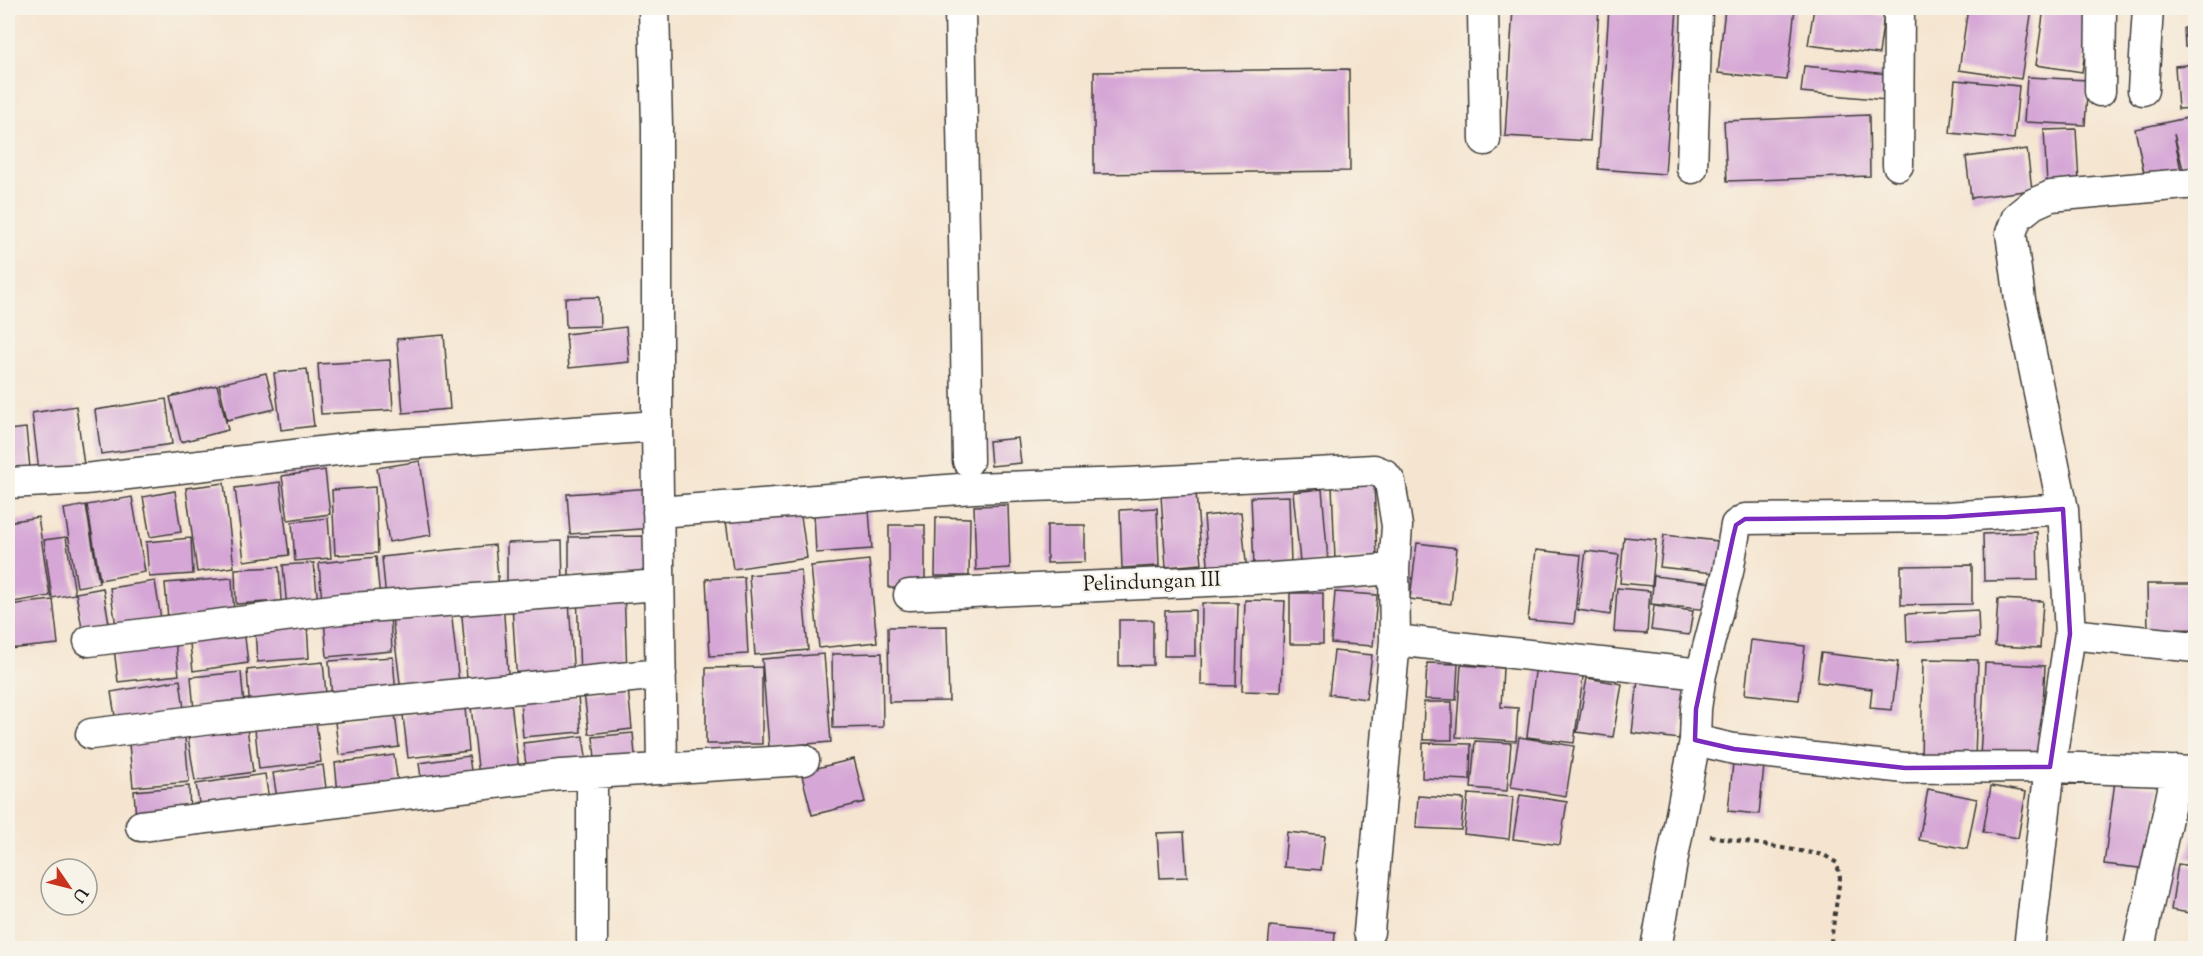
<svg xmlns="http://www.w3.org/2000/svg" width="2203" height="956" font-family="'Sorts Mill Goudy',serif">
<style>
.building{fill:#d6a7d6}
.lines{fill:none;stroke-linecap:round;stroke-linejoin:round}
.street-casing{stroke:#3d3a37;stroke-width:33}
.path{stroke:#3d3a37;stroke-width:4;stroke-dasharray:4.5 4.5;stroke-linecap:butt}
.street{stroke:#fff;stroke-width:30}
.marked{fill:none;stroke:#7b2cbf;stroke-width:4.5;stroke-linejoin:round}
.labels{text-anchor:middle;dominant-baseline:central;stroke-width:4.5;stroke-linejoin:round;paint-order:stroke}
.street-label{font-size:21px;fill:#1c1c1c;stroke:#f7f3e8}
</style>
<rect width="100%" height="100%" fill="#f7f3e8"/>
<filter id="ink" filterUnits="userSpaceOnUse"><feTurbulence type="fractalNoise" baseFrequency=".0167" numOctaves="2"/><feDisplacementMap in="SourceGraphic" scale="12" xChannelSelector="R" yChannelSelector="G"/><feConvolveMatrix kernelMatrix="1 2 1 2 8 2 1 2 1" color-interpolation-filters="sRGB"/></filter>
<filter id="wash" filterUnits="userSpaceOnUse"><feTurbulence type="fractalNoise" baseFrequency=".008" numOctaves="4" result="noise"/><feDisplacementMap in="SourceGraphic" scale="24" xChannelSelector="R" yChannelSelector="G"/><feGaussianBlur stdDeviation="1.35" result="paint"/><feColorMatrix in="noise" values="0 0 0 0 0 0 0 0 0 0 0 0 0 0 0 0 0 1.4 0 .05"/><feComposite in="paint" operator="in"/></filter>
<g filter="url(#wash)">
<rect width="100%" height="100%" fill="#f5e5d0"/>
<g id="blocks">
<!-- building -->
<path class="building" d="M1513,8H1599L1590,141L1505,136Z
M1609,8H1677L1665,174L1598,169Z
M1725,8H1795L1787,80L1718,73Z
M1814,8L1884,15L1879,54L1808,45Z
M1968,8L2032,9L2021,79L1959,70Z
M2044,8H2065L2091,11L2082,72L2036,65Z
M2196,27V47H2185L2184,28Z
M2196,64V108L2178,109L2175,66Z
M1804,66L1888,74L1886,100L1801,92Z
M1349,69L1350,171L1094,174V72Z
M2027,77L2088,80L2085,125L2024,122Z
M1955,80L2019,86L2014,139L1950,133Z
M1869,115L1870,176L1727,181L1724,121Z
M2196,116V178L2186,181L2174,134L2182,176L2146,183L2135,129Z
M2076,129L2079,182L2047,184L2044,130Z
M2027,149L2032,190L1971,198L1966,157Z
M599,297L600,326L566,327L565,298Z
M626,327L629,362L569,368L566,334Z
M444,335L450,409L403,413L397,339Z
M390,360L393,410L321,414L318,364Z
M307,369L314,426L281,430L274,373Z
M266,373L275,409L227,420L219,384Z
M217,385L228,430L181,442L170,397Z
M166,399L172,444L101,454L95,410Z
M76,406L84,465L39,471L32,413Z
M26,428L30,468L8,471V430Z
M1018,438L1021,463L991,466L989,441Z
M420,461L431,535L389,542L377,468Z
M325,470L330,514L288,520L282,476Z
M280,482L289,555L244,561L235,488Z
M224,483L234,567L197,572L186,488Z
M1374,483L1377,558L1335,560L1332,485Z
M375,487L378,553L335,555L332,490Z
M652,488L655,528L570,534L567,494Z
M1322,489L1328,560L1300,562L1293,492Z
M175,491L181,532L150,537L143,497Z
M1196,493L1202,564L1166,567L1161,496Z
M1289,496L1291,565L1254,566L1251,497Z
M132,497L145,572L100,580L87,505Z
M86,505L99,583L77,587L64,509Z
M1008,505L1010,568L976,570L974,506Z
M1157,508L1159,566L1122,568L1120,510Z
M800,509L807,558L733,569L726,521Z
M869,510L872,549L816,553L814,514Z
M1241,512L1247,572L1209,576L1204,516Z
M38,517L50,596L13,602L8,563V522Z
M936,517L970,518L969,576H935Z
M328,518L331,558L295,561L292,522Z
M889,525H925V588H889Z
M1047,525H1085V562L1047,563Z
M2037,532L2038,580L1984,581L1983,534Z
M1664,535L1727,542L1723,574L1660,567Z
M652,536L653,576L569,577V537Z
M66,537L75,594L52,598L44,540Z
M1624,537L1656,540L1652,586L1620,583Z
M191,538L193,574L149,577L146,542Z
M562,541L563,585L507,586V543Z
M1417,543L1457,548L1451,604L1410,599Z
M495,545L499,588L386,599L382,557Z
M1536,550L1581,555L1574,624L1528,620Z
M1586,551L1619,555L1610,615L1578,610Z
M376,557L380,598L322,604L319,563Z
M869,560L877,642L819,648L811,566Z
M314,563L318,605L287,608L283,565Z
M1972,565V604L1901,605V566Z
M279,567L281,601L236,604L235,569Z
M801,570L808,650L755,655L749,575Z
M1654,576L1713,583L1709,610L1651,604Z
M744,577L748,654L710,656L706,579Z
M232,578L234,614L168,619L165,583Z
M155,581L161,619L116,626L110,588Z
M2147,584H2196V629L2148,630Z
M103,588L109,623L82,628L76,593Z
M1617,588L1650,591L1647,634L1614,632Z
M624,589L627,674L580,676L577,592Z
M1335,592L1377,595L1373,646L1331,643Z
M1290,593H1323V644H1290Z
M1998,599L2043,601L2040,648L1995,646Z
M53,600L58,644L8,649V605Z
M1245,600L1285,601L1281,692L1242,691Z
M503,601L509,687L468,691L461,604Z
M569,601L574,680L517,684L512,605Z
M1202,603H1238L1236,686L1201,685Z
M1654,606L1693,611L1689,635L1651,630Z
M451,610L460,692L402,699L392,617Z
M1195,610V656H1164L1165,611Z
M1978,610L1979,638L1907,642L1906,614Z
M390,614L392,651L327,657L324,619Z
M1119,620H1153V665L1119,666Z
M307,623L309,658L257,662L255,628Z
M947,626L949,701L889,702L888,627Z
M244,629L248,663L193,671L189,635Z
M1751,640L1805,646L1799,700L1745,694Z
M175,641L179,675L118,682L114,648Z
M1334,651L1372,655L1366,699L1329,694Z
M882,653L883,727L833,728L832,654Z
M1821,653L1898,662L1892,710L1870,708L1872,689L1817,682Z
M824,654L831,742L769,747L762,659Z
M393,657L396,696L332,700L329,661Z
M1923,659L1978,660L1975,760L1921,759Z
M323,662L327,704L250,712L247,670Z
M1427,663L1458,664L1456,700L1425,699Z
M1985,663L2045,666L2040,761L1980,758Z
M1536,664L1584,670L1574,743L1527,737Z
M1461,665L1503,668L1501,707L1518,708L1516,741L1456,737Z
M762,667V744H706V668Z
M241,672L244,706L194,711L191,677Z
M1587,678L1622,684L1613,737L1577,732Z
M180,680L185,716L117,728L111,692Z
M1638,680L1686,687L1679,739L1632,733Z
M628,688L632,729L589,734L584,693Z
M578,696L581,732L523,737L520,700Z
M511,702L519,770L479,776L471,707Z
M1424,702H1452V740H1423Z
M465,708L469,751L408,758L403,715Z
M395,714L399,747L339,755L335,722Z
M316,722L321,762L259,769L255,729Z
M247,728L253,772L195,781L188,737Z
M633,733L636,765L596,769L593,737Z
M583,736L587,764L527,772L523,743Z
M1519,737L1574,746L1566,796L1511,787Z
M185,738L189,782L133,787L129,744Z
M1475,741L1511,743L1507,791L1471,788Z
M1423,743L1471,744L1470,780L1422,778Z
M394,755L398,785L338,793L335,763Z
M469,756L472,778L422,785L419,763Z
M854,759L865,802L812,815L801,772Z
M1733,763L1764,766L1759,814L1728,811Z
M323,765L327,796L278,804L273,773Z
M265,774L270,806L201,816L196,784Z
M2115,781L2159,787L2148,869L2104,864Z
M189,786L190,815L136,819L134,791Z
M1991,786L2026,792L2018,838L1983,832Z
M1928,789L1977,799L1967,849L1919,840Z
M1468,794L1513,797L1509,839L1464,834Z
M1520,795L1567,802L1560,845L1513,839Z
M1418,796L1464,799L1461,830L1416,828Z
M2196,826V860L2187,858Z
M1184,832L1187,877L1160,878L1157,833Z
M1287,832L1325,836L1321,870L1284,867Z
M2178,864L2196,867V914L2171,910Z
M1270,926L1335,932L1334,948H1268Z"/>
</g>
</g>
<g filter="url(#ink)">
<use href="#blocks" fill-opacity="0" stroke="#3d3a37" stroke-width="1.5"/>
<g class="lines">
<!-- street casing -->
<g class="street-casing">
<path id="street" d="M654,8L657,127V426
M960,8L968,461
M1483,8L1485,140
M2143,90L2148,8
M2100,91L2101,8
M1898,165L1899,8
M1692,168L1697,8
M8,483L85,479L363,447L657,426L662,769
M658,512L973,488L1127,483L1374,470L1384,474L1390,482L1397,526L1394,569L1395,640L1701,674L1696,709L1695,740L1734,749L1905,768L2050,767L2196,772
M909,595L1273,578L1394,569
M2070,634L2196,647
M89,641L340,609L659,585
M1701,674L1728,572L1736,525L1745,519L1947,517L2063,509
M91,734L219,718L661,674
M141,826L561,775L804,760
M1369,932L1395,640
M592,940V773
M1656,948L1695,740
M2029,948L2050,767L2070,634L2063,509L2020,300L2011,233L2017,217L2033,204L2051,196L2196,183
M2139,948L2177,771"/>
</g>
<!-- path -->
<path class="path" d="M1710,836L1824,855L1837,863L1840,878L1830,948"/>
<!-- street -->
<use href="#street" class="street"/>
</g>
</g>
<!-- marked area -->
<path class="marked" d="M2063,509L2070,634L2050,767L1905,768L1734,749L1695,740L1696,709L1733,537L1736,525L1745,519L1947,517Z"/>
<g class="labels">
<!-- street labels -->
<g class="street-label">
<text transform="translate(1152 583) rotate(-2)">Pelindungan III</text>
</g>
</g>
<!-- margin -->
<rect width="2203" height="956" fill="none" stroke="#f7f3e8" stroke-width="30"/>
<!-- north arrow -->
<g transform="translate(69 887) rotate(125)"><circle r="28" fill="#f7f3e8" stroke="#9f9d96" stroke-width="1.5"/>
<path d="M0-4.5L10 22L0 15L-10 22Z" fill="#c8321e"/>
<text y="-9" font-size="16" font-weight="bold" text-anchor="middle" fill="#1c1c1c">U</text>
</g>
</svg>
